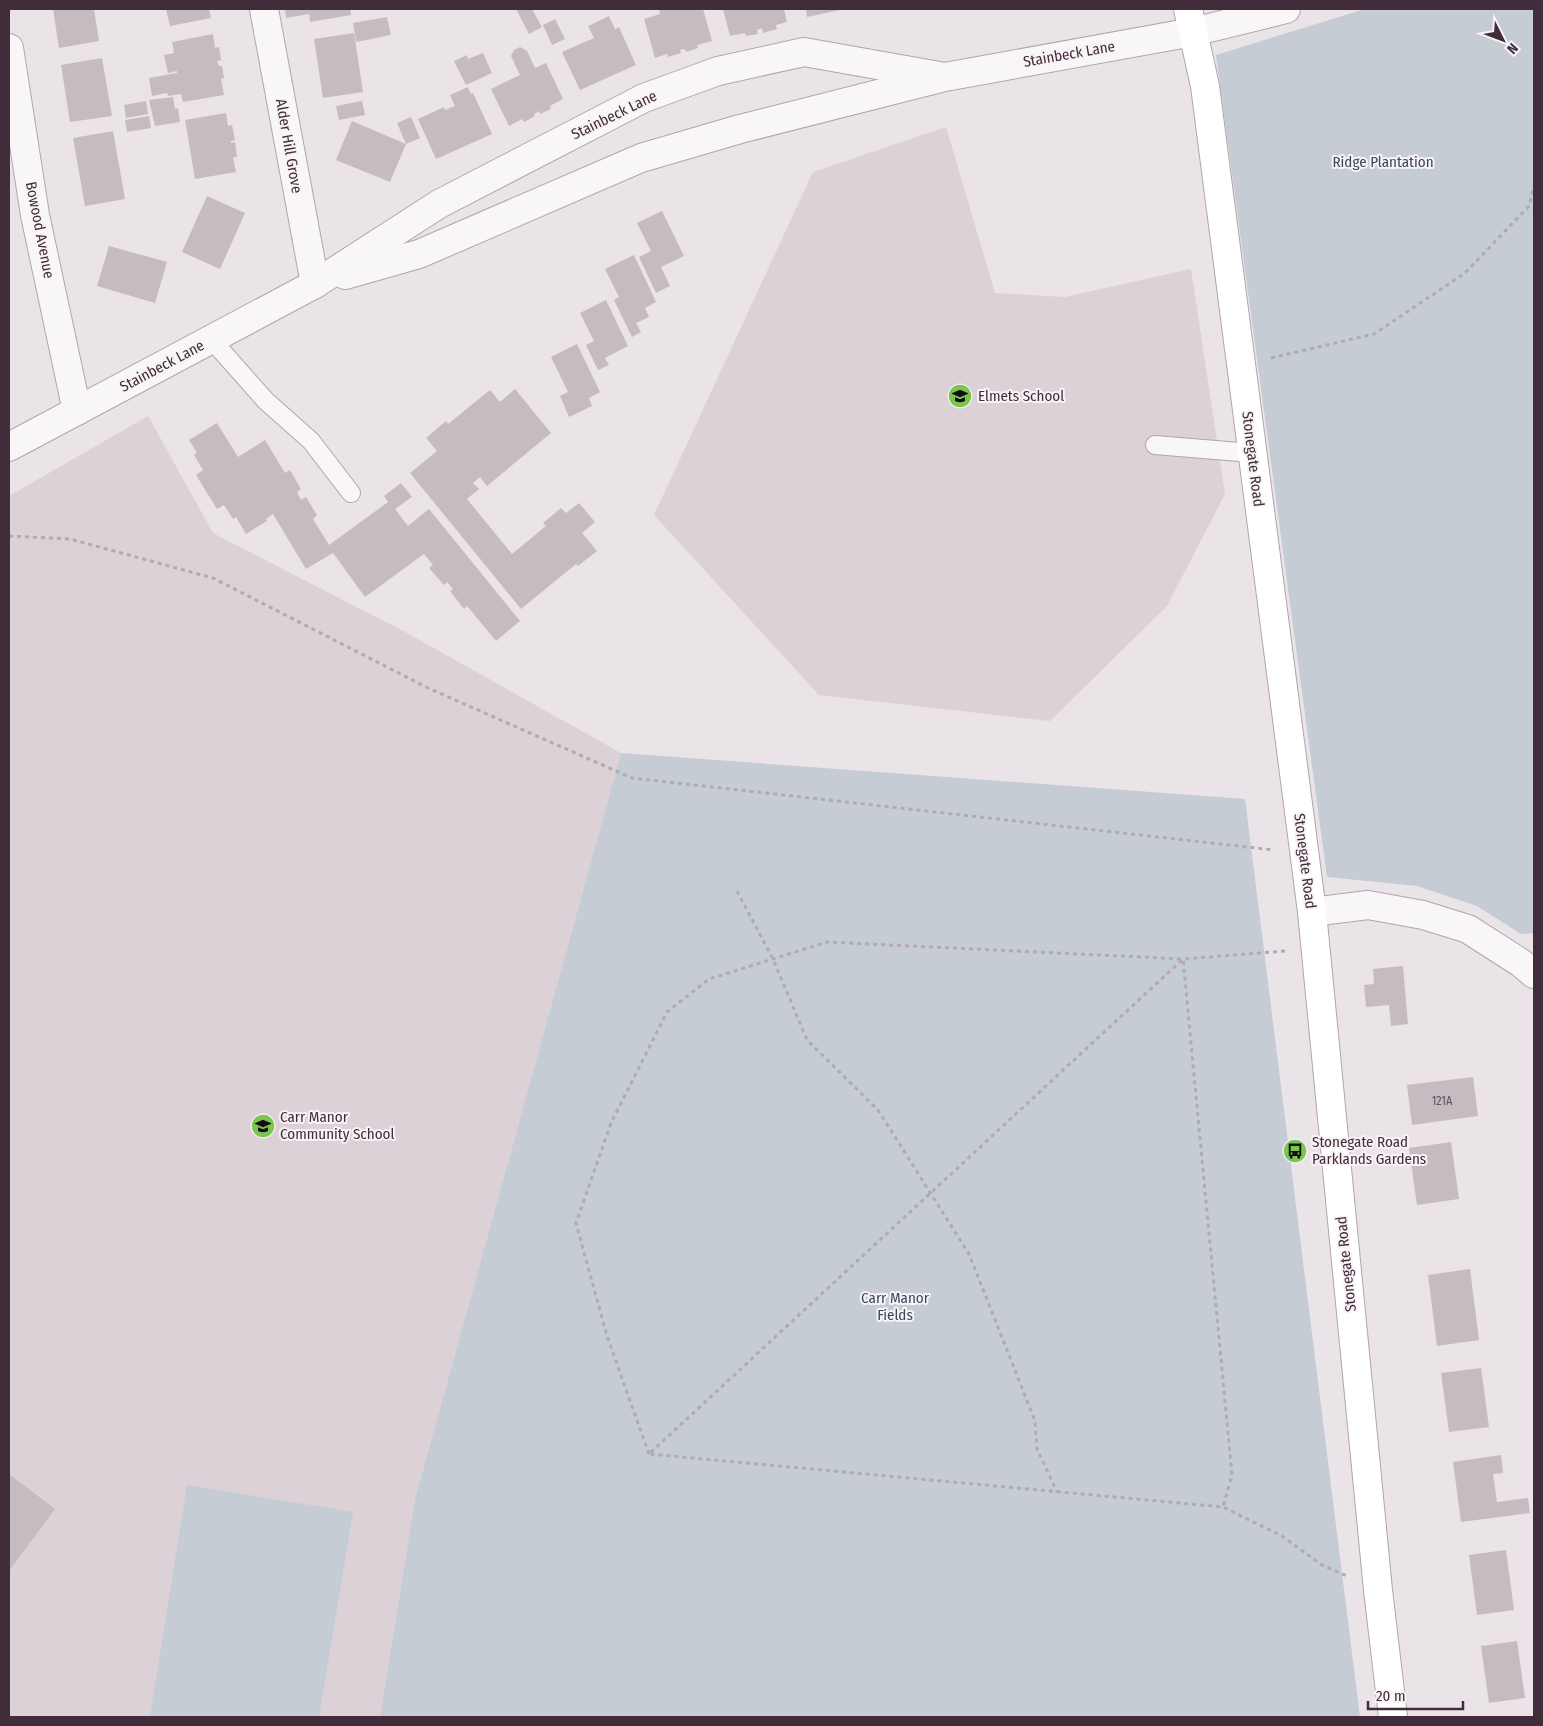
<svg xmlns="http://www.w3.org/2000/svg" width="1543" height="1726" font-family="'Fira Sans Condensed',sans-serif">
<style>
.built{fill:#dcd1d7}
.green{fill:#c5ccd3}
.building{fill:#c7bbc2}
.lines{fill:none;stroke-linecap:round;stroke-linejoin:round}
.service-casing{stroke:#b1a5ac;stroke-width:20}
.minor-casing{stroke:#b1a5ac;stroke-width:30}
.tertiary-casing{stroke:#b1a5ac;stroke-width:30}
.secondary-casing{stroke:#b1a5ac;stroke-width:30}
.path{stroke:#b3a9af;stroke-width:3;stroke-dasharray:4 4;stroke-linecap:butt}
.service{stroke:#f9f6f7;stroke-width:18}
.minor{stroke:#f9f6f7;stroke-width:28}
.tertiary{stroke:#f9f6f7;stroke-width:28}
.secondary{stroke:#fff;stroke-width:28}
.labels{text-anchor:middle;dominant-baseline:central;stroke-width:4;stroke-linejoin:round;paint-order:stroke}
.number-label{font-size:12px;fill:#62505b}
.street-label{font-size:15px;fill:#412c39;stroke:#f8f3f6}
.park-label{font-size:15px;fill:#3a485c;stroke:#f8f3f6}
.poi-label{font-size:15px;fill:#412c39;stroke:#f8f3f6;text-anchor:start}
</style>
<rect width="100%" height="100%" fill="#eae3e7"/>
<!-- built -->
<path class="built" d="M946,127L995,293L1065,297L1191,269L1225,494L1167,606L1050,721L819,695L654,515L813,172Z
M148,416L213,533L407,633L621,753L415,1499L380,1717H9V496Z"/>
<!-- green -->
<path class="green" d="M1365,9H1534V933L1521,934L1477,906L1417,886L1327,877L1216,55Z
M621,753L1245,799L1360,1717H380L415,1499Z
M187,1485L353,1512L319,1717H150Z"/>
<!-- building -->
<path class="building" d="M53,9H94L99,41L59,48Z
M166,9H209L211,18L170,26Z
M285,9H350L351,15L310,22L309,14L286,18Z
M516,9H532L542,27L529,34Z
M659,9H703L712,41L697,45L698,48L686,52L685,49L680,50L681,53L668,57L667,54L655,58L644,19L660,14Z
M723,9H784L787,22L776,25L777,29L763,33L762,28L757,30L758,34L746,36L745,33L730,36Z
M806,9H840V10L807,17Z
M609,16L615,29L619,27L636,65L580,90L562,52L594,38L588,26Z
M387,17L391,35L356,42L353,23Z
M555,19L565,39L552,45L543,25Z
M354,33L363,92L323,98L314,39Z
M213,34L215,48L219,47L221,60L217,61L219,66H222L224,78L221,79L224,95L183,102L181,94L168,96L167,93L152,96L149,78L177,73V71L168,73L164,55L174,53L172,42Z
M520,47L527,51L535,68L546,63L563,99L550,106L551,109L540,114L539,111L536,113L534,114L535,116L524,122L522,119L509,126L491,89L520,75L511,56L514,50Z
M483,53L492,73L466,85L454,61L467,55L468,59Z
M102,58L112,116L70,122L61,65Z
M468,87L471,94L473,93L492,134L436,159L418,119L444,107L445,110L455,106L450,95Z
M173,97L175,109L178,108L180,122L155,126L149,100Z
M146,101L148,114L126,118L124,105Z
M362,101L365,115L339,120L336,106Z
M226,113L228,126L232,125L235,140L231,141V143L235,142L237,157H233L236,172L195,179L185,120Z
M149,116L151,128L127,132L125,120Z
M411,117L420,138L406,144L397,123Z
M352,121L406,144L390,182L336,160Z
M113,131L125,199L85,206L73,138Z
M207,196L245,213L220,269L182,252Z
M662,211L684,256L661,267L670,286L656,293L639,257L651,251L637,223Z
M109,246L167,262L155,303L97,286Z
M634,255L656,302L645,308L649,317L636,323L641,332L632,337L614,300L619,297L605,269Z
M606,300L628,346L605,358L609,365L598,370L586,345L594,341L580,313Z
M577,344L600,392L589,398L592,406L569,417L560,396L568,392L551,357Z
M515,389L551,433L487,486L480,477L473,483L479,489L467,499L512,554L546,526L543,523L561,508L566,513L579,503L595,522L582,533L597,551L578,566L576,564L521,609L410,473L437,451L426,438L446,421L448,424L490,390L500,402Z
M217,423L238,457L265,440L285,473L290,470L301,489L297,492L301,500L306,497L317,515L313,519L329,545L388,502L384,496L401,483L412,497L395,509L408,526L429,509L520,621L496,641L467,606L464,609L450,591L453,589L447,582L444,585L429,568L433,565L424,554L365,597L333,553L306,569L273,514L266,519L267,521L246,534L236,517L233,519L224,505L217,509L196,475L203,470L194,455L197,453L189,440Z
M1403,966L1408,1024L1391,1026L1389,1005L1366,1007L1364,985L1374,984L1373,969Z
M1473,1077L1478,1116L1412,1125L1407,1085Z
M1451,1142L1459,1199L1417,1205L1409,1148Z
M1470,1269L1479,1340L1437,1346L1428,1275Z
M1481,1368L1489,1427L1449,1432L1441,1373Z
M1501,1455L1503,1473L1493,1474L1497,1502L1528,1498L1530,1513L1461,1522L1453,1462Z
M9,1474L55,1509L9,1571Z
M1506,1550L1514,1610L1477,1615L1469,1555Z
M1517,1641L1525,1698L1489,1703L1481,1646Z"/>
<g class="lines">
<!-- service casing -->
<g class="service-casing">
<path id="service" d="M211,339L266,401L311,441L351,493
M1155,445L1252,453"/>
</g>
<!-- minor casing -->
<g class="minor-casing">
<path id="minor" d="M264,9L315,284
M1193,32L1286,9
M9,48L35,215L77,411
M1312,912L1368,905L1423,915L1468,929L1521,963L1534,974"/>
</g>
<!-- tertiary casing -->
<g class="tertiary-casing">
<path id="tertiary" d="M345,275L419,254L641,158L740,129L945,77L1193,32
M9,447L315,284L439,204L644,98L718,71L804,52L945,77"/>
</g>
<!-- secondary casing -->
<g class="secondary-casing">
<path id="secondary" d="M1188,9L1205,86L1312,912L1378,1590L1393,1717"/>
</g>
<!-- path -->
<path class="path" d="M1271,358L1374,334L1465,273L1529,206L1534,186
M9,536L70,539L213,578L428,688L632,778L1274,850
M737,891L773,959L807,1040L878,1110L969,1254L1035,1421L1037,1449L1057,1492
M1285,951L1183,959L649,1454L1223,1507L1282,1536L1322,1565L1347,1576
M649,1454L607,1336L576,1223L611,1123L667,1012L709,979L827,942L1183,959L1232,1475L1223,1507"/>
<!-- service -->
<use href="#service" class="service"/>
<!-- minor -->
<use href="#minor" class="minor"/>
<!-- tertiary -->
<use href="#tertiary" class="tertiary"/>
<!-- secondary -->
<use href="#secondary" class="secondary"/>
</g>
<!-- icons -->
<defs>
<g id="school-disc" transform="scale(1.25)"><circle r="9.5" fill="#7dc552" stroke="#f8f3f6"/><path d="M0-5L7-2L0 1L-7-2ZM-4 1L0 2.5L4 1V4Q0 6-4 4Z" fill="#111"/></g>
<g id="bus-disc" transform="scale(1.25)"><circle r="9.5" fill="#7dc552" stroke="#f8f3f6"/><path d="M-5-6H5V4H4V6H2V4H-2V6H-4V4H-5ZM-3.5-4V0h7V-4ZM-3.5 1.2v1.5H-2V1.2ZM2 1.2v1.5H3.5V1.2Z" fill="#111"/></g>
</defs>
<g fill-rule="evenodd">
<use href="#school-disc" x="960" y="396"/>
<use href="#school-disc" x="263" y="1126"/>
<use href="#bus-disc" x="1295" y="1151"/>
</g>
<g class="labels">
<!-- number labels -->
<g class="number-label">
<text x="1442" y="1101">121A</text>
</g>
<!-- street labels -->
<g class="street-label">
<text transform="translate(1069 54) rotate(-10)">Stainbeck Lane</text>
<text transform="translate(614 115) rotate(-26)">Stainbeck Lane</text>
<text transform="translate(289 146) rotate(80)">Alder Hill Grove</text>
<text transform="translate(40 230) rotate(79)">Bowood Avenue</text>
<text transform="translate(162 366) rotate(-28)">Stainbeck Lane</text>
<text transform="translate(1253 459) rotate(83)">Stonegate Road</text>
<text transform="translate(1305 861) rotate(83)">Stonegate Road</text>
<text transform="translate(1346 1264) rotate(-96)">Stonegate Road</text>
</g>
<!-- park labels -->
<g class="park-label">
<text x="1383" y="162">Ridge Plantation</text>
<text x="895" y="1298">Carr Manor<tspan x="895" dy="17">Fields</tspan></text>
</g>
<!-- poi labels -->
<g class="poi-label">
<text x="978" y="396">Elmets School</text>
<text x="280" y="1117">Carr Manor<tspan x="280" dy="17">Community School</tspan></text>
<text x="1312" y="1142">Stonegate Road<tspan x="1312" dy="17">Parklands Gardens</tspan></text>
</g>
</g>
<!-- border -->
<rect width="1543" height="1726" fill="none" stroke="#412c39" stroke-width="20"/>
<!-- north arrow -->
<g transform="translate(1503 40) rotate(132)" stroke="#f8f3f6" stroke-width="4" paint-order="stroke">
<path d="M0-4L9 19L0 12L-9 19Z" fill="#412c39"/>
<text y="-8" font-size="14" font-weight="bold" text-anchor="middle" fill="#412c39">N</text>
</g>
<!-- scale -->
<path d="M1368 1701v8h95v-8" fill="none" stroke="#412c39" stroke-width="2.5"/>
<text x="1376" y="1701" font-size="15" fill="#412c39" stroke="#f8f3f6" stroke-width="4" paint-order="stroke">20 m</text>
</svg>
